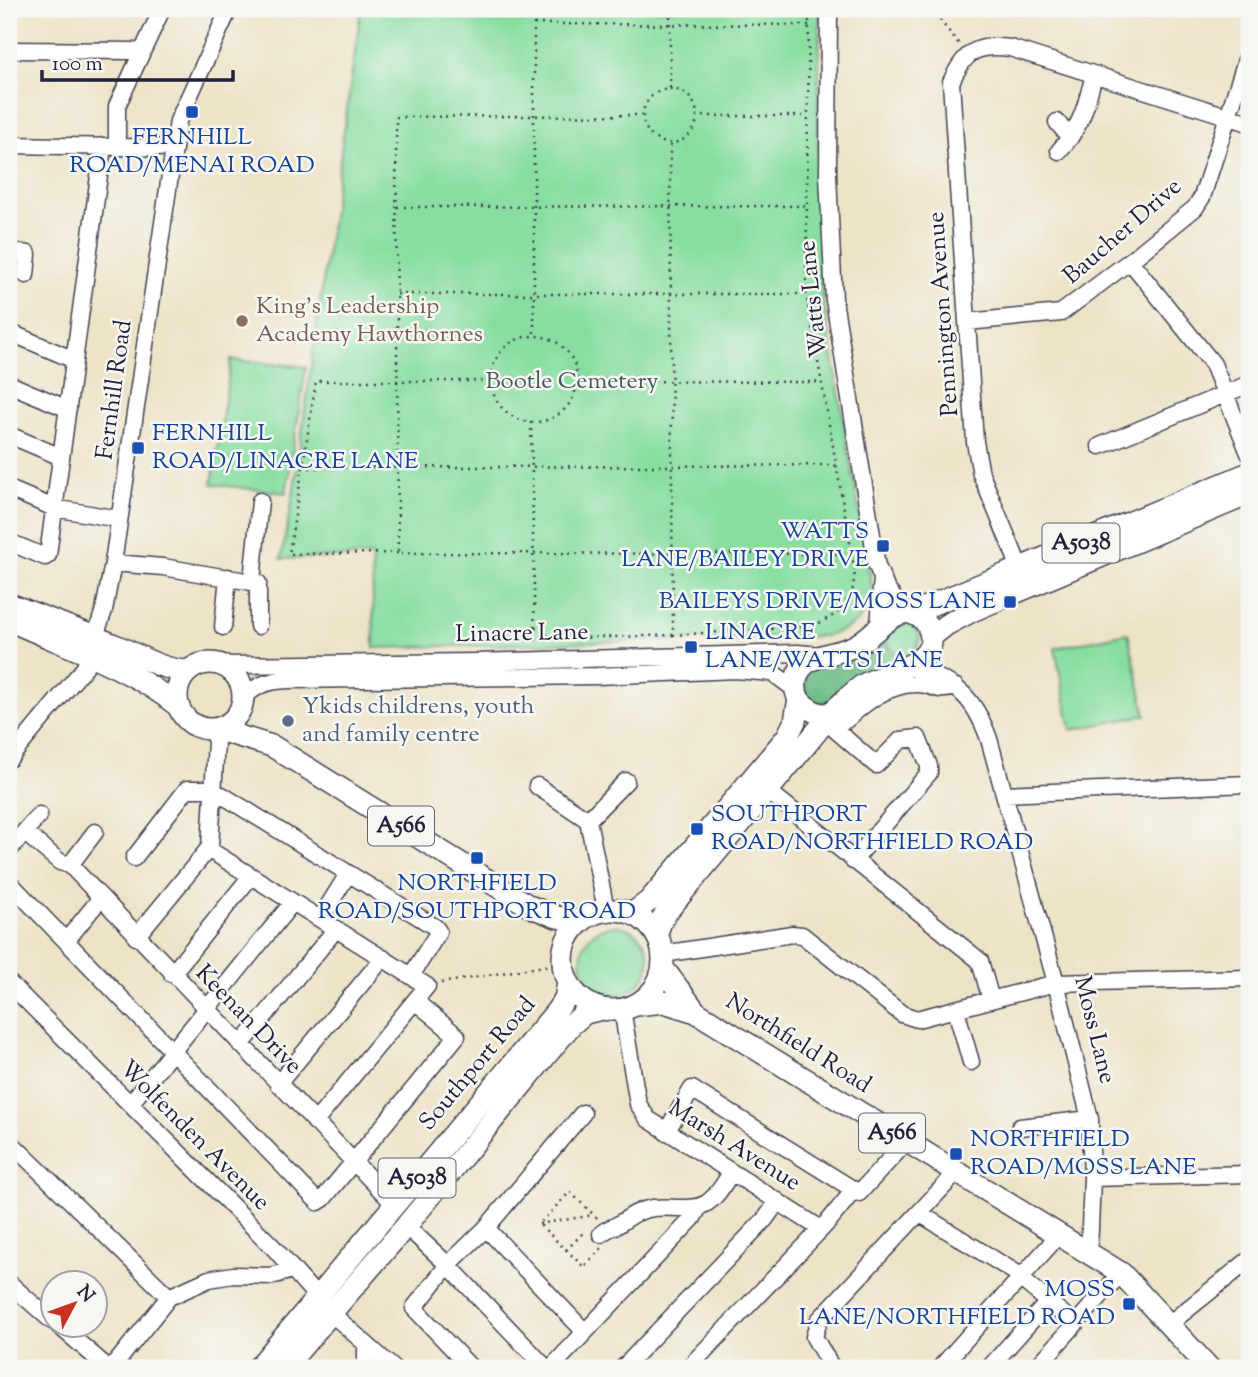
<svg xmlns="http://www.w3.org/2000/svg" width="1258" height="1377" font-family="'Sorts Mill Goudy',serif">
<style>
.green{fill:#88dea1;stroke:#55806e;stroke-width:2}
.forest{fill:#6ebd87;stroke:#487061;stroke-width:2}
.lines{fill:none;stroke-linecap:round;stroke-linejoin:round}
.minor-casing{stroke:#403f50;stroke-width:19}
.major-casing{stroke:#403f50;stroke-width:24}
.path{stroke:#403f50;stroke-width:2.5;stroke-dasharray:2 5;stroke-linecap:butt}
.minor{stroke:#fff;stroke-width:16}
.major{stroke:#fff;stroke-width:21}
.transit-dot{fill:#1a4fb4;stroke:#f6f6f2;stroke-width:2.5}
.education-dot{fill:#8d6e63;stroke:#f6f6f2;stroke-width:2.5}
.service-dot{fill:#5c6f8a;stroke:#f6f6f2;stroke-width:2.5}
.labels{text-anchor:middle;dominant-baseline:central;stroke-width:5;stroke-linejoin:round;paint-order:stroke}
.shield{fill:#f6f6f2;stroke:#626272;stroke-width:2}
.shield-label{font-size:23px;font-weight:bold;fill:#22223b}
.transit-label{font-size:24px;fill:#164399;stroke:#f6f6f2;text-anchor:start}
.street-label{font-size:24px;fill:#22223b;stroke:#f6f6f2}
.education-label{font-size:24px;fill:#785e54;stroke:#f6f6f2;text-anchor:start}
.park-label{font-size:24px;fill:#415a5a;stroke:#f6f6f2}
.service-label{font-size:24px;fill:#4e5e75;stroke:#f6f6f2;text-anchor:start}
</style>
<rect width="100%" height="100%" fill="#f6f6f2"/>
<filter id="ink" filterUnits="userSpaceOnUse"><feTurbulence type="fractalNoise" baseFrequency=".0143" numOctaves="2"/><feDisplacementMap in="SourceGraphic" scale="14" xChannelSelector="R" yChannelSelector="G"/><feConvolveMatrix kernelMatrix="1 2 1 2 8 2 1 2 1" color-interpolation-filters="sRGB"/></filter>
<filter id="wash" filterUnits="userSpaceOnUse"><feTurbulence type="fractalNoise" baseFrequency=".00686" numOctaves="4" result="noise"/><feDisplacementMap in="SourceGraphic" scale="28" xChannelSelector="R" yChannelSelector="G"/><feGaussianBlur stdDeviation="1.57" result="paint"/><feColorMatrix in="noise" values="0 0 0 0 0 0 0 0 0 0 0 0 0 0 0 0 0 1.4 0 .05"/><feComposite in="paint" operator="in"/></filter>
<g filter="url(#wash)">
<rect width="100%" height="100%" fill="#ede3c7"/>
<!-- green -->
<path class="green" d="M361,9H820L818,126L822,294L872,587C869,619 854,628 825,636L374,648L372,556L281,559L293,496Z
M231,360L306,367L286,493L212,484Z
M907,623L918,631C924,649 909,654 896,663L882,637L897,624Z
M1128,633L1146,715L1071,730L1055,648Z
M581 960a34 34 0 1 1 68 0a34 34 0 1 1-68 0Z"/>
<!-- forest -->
<path class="forest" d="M882,637L894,652L896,663L825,704L812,701L804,689L808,670Z"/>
</g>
<g filter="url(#ink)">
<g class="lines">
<!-- minor casing -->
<g class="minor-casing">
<path id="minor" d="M829,9L828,175L834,300L877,566L887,590L906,612
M9,50L134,51
M1057,122L1070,138
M9,145L173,148
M117,146V106L162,9
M1059,151C1083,124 1085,108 1094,75
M9,251L28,254L26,275
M1130,261L1213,364L1249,453
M967,322L1061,313L1130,261L1195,208L1202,197L1249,51
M9,332L74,360
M9,384L68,409
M9,435L61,457
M1100,446L1249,384
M9,489L54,508L119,519
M9,542L45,557L48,555L103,146
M113,563L163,567L258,583V626
M1020,568L981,474L975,442L951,82C965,51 977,44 1010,48L1249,123
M252,581L260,501
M223,627L228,577
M878,628C882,612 879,597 882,581
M222,665L475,662L797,653L821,655
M909,666C954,683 972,691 989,739L1056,983L1090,1119L1092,1178L1089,1253
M243,698C258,684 267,681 288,680L597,676L735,670L773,673L796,690
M834,710L841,719L846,720C866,702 889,683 919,684C937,685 933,693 956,687
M831,712L830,725L876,765L901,740L918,738L929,766V773L853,861
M9,759L85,667L104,610L113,563L178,121L229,9
M537,786L588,820L606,910
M768,791L980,961L991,1000
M213,794L222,795L435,927L438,931L436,936L411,976
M1004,794L1249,784
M588,820L626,781
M24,832L60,862L70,865
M208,849L427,986L315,1122
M9,850L39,815
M134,858L187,789H214
M70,865L395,1205
M70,865L95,832
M9,882L318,1202L323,1199L457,1036L415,1001
M320,919L348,874
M136,937L210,847L216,742L212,729
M66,941L100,899
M663,954L792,934L802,935L902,1014L917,1019L1056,983L1249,978
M172,974L251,876
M9,983L273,1247L331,1313L393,1368
M622,1009L638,1104L648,1119L821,1229
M956,1010L971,1062
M241,1045L336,929
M278,1084L383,958
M130,1104L293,902
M1020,1127L1090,1119
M666,1132L692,1089L859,1193L906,1142
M9,1141L169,1297
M1092,1178L1249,1174
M919,1213L1021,1276
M406,1226L448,1265L546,1368
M486,1228L585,1332
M601,1234C607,1228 613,1228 619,1224C631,1216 639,1210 653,1208C671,1206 692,1212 707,1203C718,1196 724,1183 731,1173
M1020,1278L1075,1324
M9,1283L52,1321
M57,1324L108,1368
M1169,1324L1249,1260
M112,1368L169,1297L209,1279L233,1275L271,1276L292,1270
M366,1368V1345
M471,1368L414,1308L448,1265L486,1228L583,1113
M551,1368L693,1218L699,1207
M623,1368L766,1218L778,1201
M688,1368L828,1222L854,1190
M832,1368L814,1337L819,1320L957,1172
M940,1368L1049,1246L1057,1235
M989,1368L1048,1302
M1036,1368L1121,1273"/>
</g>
<!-- major casing -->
<g class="major-casing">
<path id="major" d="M9,604C45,618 81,631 117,646C141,656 161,670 188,671
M906,612C917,614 927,620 930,632C940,665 882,673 863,685C850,694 841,705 829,714C818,715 807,709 800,701C796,695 795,687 796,680C802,651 838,657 858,644C876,633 885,617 906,612Z
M912,613L1249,473
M9,620C65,646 129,666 178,706
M932,636L946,625L974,610L1249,494
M177 696a33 33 0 1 1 66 0a33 33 0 1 1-66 0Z
M215,729L272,746L529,906L557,917L580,921
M563 960a50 50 0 1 1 100 0a50 50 0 1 1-100 0Z
M633,913L649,901L787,737L795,721L799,699
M656,935L662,919L669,909L800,752L822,725L829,714
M663,968L696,1012
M636,1005L664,1002L696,1012L1121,1273L1209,1368
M258,1368L555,1013L565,999L568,983
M284,1368L406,1226L571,1025L585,1013L602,1009"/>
</g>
<!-- path -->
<path class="path" d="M534,9V336
M670,9V89
M931,9L959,44
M534,24L809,25
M643 116a27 27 0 1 1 54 0a27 27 0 1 1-54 0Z
M643,115L396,117L398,553L852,554L806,294L809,9
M696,116H808
M397,207L806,206
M397,294H806
M491 379a43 43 0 1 1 86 0a43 43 0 1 1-86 0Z
M577,381L822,382
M531,422L535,646
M302,468L836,465
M398,553L289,554L316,381H491
M535,627L553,639L673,635L670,143
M673,635L814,626L836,614L852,594L855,572L852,555
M441,983L562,963
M597,1218L570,1192L539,1224L584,1267L601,1249L598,1247
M539,1224L594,1215
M566,1250L583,1233L586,1235"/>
<!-- minor -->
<use href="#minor" class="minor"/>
<!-- major -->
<use href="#major" class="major"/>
</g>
</g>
<!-- markers -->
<g class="transit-dot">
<rect x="185" y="105" width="14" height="14" rx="3.5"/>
<rect x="131" y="441" width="14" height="14" rx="3.5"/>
<rect x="876" y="539" width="14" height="14" rx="3.5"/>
<rect x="1003" y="595" width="14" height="14" rx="3.5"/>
<rect x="684" y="640" width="14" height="14" rx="3.5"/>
<rect x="690" y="822" width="14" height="14" rx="3.5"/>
<rect x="470" y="851" width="14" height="14" rx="3.5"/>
<rect x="949" y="1147" width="14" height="14" rx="3.5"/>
<rect x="1122" y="1297" width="14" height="14" rx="3.5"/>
</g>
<circle class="education-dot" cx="242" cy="321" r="7"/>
<circle class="service-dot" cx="288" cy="721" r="7"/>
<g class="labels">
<!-- shield labels -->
<g class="shield">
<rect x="1042.5" y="523.5" width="77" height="39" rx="5"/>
<rect x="368" y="806.5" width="66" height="39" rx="5"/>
<rect x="859" y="1113.5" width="66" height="39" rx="5"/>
<rect x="378.5" y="1158.5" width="77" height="39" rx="5"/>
</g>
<g class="shield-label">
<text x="1081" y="543">A5038</text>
<text x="401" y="826">A566</text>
<text x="892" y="1133">A566</text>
<text x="417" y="1178">A5038</text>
</g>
<!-- transit labels -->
<g class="transit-label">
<text x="192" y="138" text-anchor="middle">FERNHILL<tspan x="192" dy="28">ROAD/MENAI ROAD</tspan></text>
<text x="152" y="434">FERNHILL<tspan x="152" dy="28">ROAD/LINACRE LANE</tspan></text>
<text x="869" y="532" text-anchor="end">WATTS<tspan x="869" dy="28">LANE/BAILEY DRIVE</tspan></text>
<text x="996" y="602" text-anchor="end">BAILEYS DRIVE/MOSS LANE</text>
<text x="705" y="633">LINACRE<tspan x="705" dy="28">LANE/WATTS LANE</tspan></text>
<text x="711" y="815">SOUTHPORT<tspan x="711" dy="28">ROAD/NORTHFIELD ROAD</tspan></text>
<text x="477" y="884" text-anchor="middle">NORTHFIELD<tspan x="477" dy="28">ROAD/SOUTHPORT ROAD</tspan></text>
<text x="970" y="1140">NORTHFIELD<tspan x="970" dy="28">ROAD/MOSS LANE</tspan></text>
<text x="1115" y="1290" text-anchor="end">MOSS<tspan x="1115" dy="28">LANE/NORTHFIELD ROAD</tspan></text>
</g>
<!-- street labels -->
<g class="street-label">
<text transform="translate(1123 232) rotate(-41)">Baucher Drive</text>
<text transform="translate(814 299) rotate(-96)">Watts Lane</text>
<text transform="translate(944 314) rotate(-94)">Pennington Avenue</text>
<text transform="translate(115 390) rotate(-82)">Fernhill Road</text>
<text transform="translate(522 634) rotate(-1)">Linacre Lane</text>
<text transform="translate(248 1020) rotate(46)">Keenan Drive</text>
<text transform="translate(1094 1030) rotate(76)">Moss Lane</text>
<text transform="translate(798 1044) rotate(32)">Northfield Road</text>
<text transform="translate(478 1064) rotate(-50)">Southport Road</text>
<text transform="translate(194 1136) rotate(45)">Wolfenden Avenue</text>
<text transform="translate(734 1146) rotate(32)">Marsh Avenue</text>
</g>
<!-- education labels -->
<g class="education-label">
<text x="256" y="307">King's Leadership<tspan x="256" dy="28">Academy Hawthornes</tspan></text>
</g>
<!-- park labels -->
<g class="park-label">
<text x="572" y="382">Bootle Cemetery</text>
</g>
<!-- service labels -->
<g class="service-label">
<text x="302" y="707">Ykids childrens, youth<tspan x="302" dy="28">and family centre</tspan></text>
</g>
</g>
<!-- margin -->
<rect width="1258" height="1377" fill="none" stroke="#f6f6f2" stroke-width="35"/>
<!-- north arrow -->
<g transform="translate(74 1304) rotate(49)"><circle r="33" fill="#f6f6f2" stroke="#a1a1a9" stroke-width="2"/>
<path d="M0-5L12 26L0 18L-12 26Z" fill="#c8321e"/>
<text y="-10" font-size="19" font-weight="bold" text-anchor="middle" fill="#22223b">N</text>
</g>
<!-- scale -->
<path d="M42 70v10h191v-10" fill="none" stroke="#22223b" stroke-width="3.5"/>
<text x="52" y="70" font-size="21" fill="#22223b" stroke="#f6f6f2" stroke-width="5" paint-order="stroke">100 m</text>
</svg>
